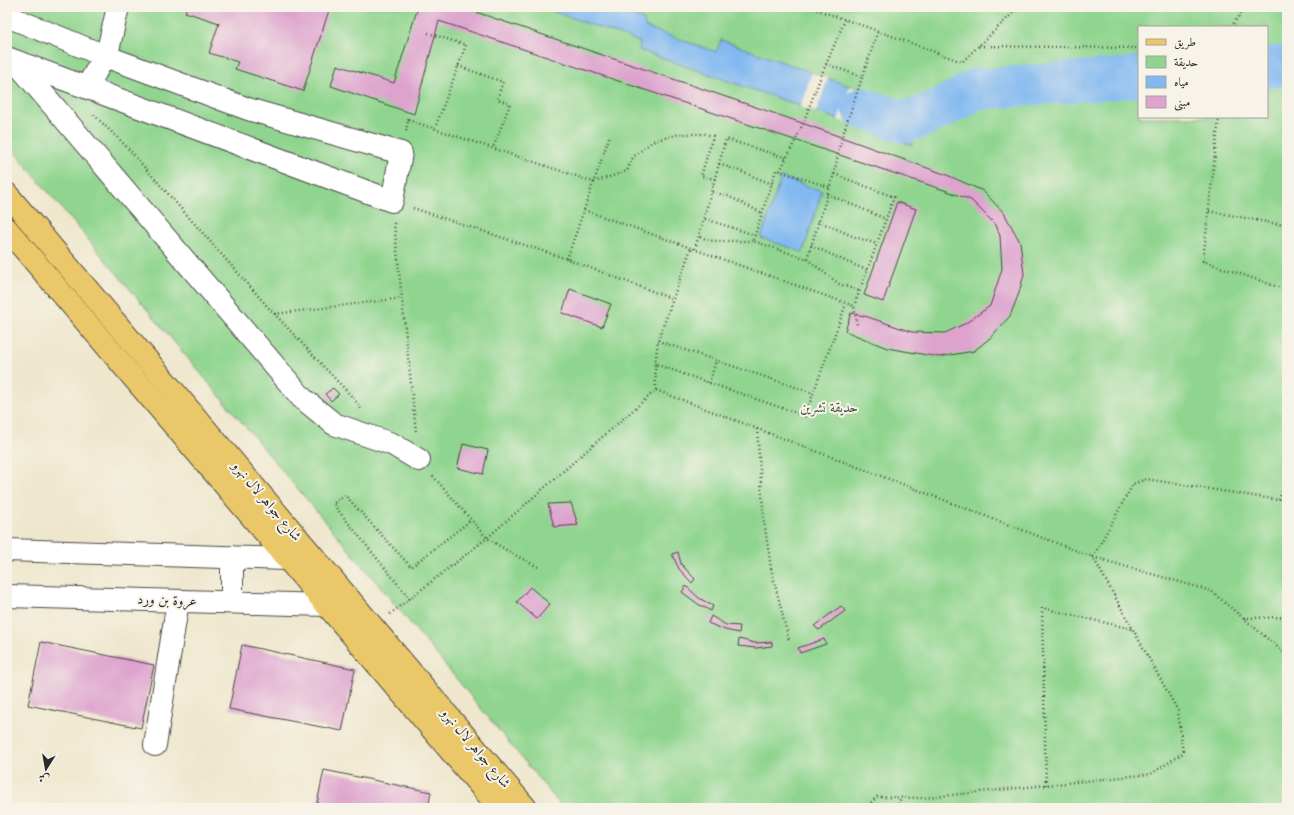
<svg xmlns="http://www.w3.org/2000/svg" width="1294" height="815" font-family="Cardo,Amiri,serif">
<style>
.green{fill:#90d58f;stroke:#5e805d;fill-rule:evenodd}
.water{fill:#82b9f1;stroke:#56728e}
.pier{fill:#efe7cd}
.lines{fill:none;stroke-linecap:round;stroke-linejoin:round}
.river{stroke:#82b9f1;stroke-width:41}
.building{fill:#dda3ce}
.minor-casing{stroke:#484743;stroke-width:24}
.major-casing{stroke:#484743;stroke-width:24}
.path{stroke:#484743;stroke-width:2.5;stroke-dasharray:1 3;stroke-linecap:butt}
.minor{stroke:#fff;stroke-width:22}
.major{stroke:#eac769;stroke-width:22}
.labels{text-anchor:middle;dominant-baseline:central;stroke-width:4;stroke-linejoin:round;paint-order:stroke}
.park-label{font-size:14px;fill:#445644;stroke:#f7f3e8}
.street-label{font-size:14px;fill:#2b2b2b;stroke:#f7f3e8}
</style>
<rect width="100%" height="100%" fill="#f7f3e8"/>
<filter id="ink" filterUnits="userSpaceOnUse"><feTurbulence type="fractalNoise" baseFrequency=".025" numOctaves="2"/><feDisplacementMap in="SourceGraphic" scale="8" xChannelSelector="R" yChannelSelector="G"/><feConvolveMatrix kernelMatrix="1 2 1 2 8 2 1 2 1" color-interpolation-filters="sRGB"/></filter>
<filter id="wash" filterUnits="userSpaceOnUse"><feTurbulence type="fractalNoise" baseFrequency=".012" numOctaves="4" result="noise"/><feDisplacementMap in="SourceGraphic" scale="16" xChannelSelector="R" yChannelSelector="G"/><feGaussianBlur stdDeviation="0.9" result="paint"/><feColorMatrix in="noise" values="0 0 0 0 0 0 0 0 0 0 0 0 0 0 0 0 0 1.4 0 .05"/><feComposite in="paint" operator="in"/></filter>
<g filter="url(#wash)">
<rect width="100%" height="100%" fill="#efe7cd"/>
<!-- green -->
<path class="green" d="M7,7H1287V808H563L398,608L7,143ZM1139,27H1267V117H1139Z"/>
<!-- water -->
<path class="water" d="M541,7H605L644,20L645,27L716,52L721,40L905,106L912,107L917,127L914,135L912,145L639,50L640,42Z
M781,177L822,191L803,252L761,238Z"/>
<!-- pier -->
<path class="pier" d="M812,73L828,78L816,112L800,107Z
M850,86L865,92L854,125L838,120Z"/>
<g class="lines">
<!-- river -->
<path class="river" d="M1267,68L1287,65
M862,108L904,122L920,118L952,103L976,89L1139,77"/>
</g>
<g id="blocks">
<!-- building -->
<path class="building" d="M187,7H330L303,91L235,69L238,62L209,53L219,23L185,12Z
M418,7H461L785,117L947,175L983,191L1004,213L1020,242L1024,274L1019,293L1010,316L990,338L974,351L939,357L887,348L845,331L851,313L868,317L912,332L945,333L966,323L990,306L1002,269L1000,236L996,225L971,200L947,191L439,21L414,114L331,86L337,65L394,83Z
M897,202L916,209L883,302L864,295Z
M570,289L611,304L602,327L562,313Z
M333,388L339,394L331,401L325,394Z
M463,444L488,450L483,474L457,468Z
M571,503L578,525L554,527L548,504Z
M678,552L681,564L695,579L692,583L679,569L672,554Z
M686,586L699,598L713,606L711,611L698,604L682,592Z
M530,587L550,604L537,619L517,602Z
M841,606L845,611L819,630L814,626Z
M711,616L726,625L740,626L739,633L725,630L708,623Z
M739,639L754,643L772,642V646L756,648L738,646Z
M824,639L826,644L800,653L798,648Z
M41,642L154,665L141,728L28,705Z
M242,645L355,669L342,731L229,709Z
M324,770L431,792L428,808H316Z"/>
</g>
</g>
<g filter="url(#ink)">
<use href="#blocks" fill-opacity="0" stroke="#484743" stroke-width="1"/>
<g class="lines">
<!-- minor casing -->
<g class="minor-casing">
<path id="minor" d="M7,16L105,56L248,109L401,153L392,201L7,58
M16,62L302,398L334,424L392,444L419,460
M87,87L108,50L118,7
M7,550L287,559
M7,596L326,605
M232,602V557
M155,745L178,601"/>
</g>
<!-- major casing -->
<g class="major-casing">
<path id="major" d="M7,194L526,808
M7,229L499,808"/>
</g>
<!-- path -->
<path class="path" d="M809,7L878,31L962,62L1019,7
M434,8V7
M1231,27L1246,7
M428,33L466,45L435,128
M979,46L1139,48
M826,64L862,77
M458,66L503,82L497,99L510,104L493,148
M94,115L124,144L268,307L355,400L361,409
M1219,117L1203,261L1287,290
M408,120L594,182L627,171L633,157L653,141L679,134H705L713,136L701,176L715,179
M406,131L409,116
M719,164L737,170L772,184
M780,171L800,131L821,76L845,20
M834,174L894,197L854,306
M829,187L776,170L753,241L807,259L834,174L840,144L847,122L878,31
M712,192L728,196L762,213
M827,194L886,219
M413,208L567,259L673,299
M584,210L854,306L857,325
M1209,211L1287,226
M705,219L755,235
M818,221L855,237L877,244
M394,223L416,432
M700,237L713,241H753
M811,245L847,262L867,270
M695,249L726,139L786,158
M567,259L610,135
M807,259L839,284L859,291
M275,314L402,298
M658,341L813,393
M655,364L658,341L691,248
M709,383L716,361
M656,390L655,364L805,416L846,304
M757,429L764,521L771,568L789,641
M433,476L487,538L511,553L540,568
M410,599L333,504L345,495L411,567L471,520
M390,614L487,538L656,390L1093,557L1211,591L1287,655
M1244,618L1287,617
M1046,785L1042,608L1132,629
M865,808L877,797L923,798L1151,774L1183,753L1178,711L1093,557L1133,484L1146,479L1279,500L1287,474
M897,808L901,797"/>
<!-- minor -->
<use href="#minor" class="minor"/>
<!-- major -->
<use href="#major" class="major"/>
</g>
</g>
<g class="labels">
<!-- park labels -->
<g class="park-label">
<text x="829" y="407">حديقة تشرين</text>
</g>
<!-- street labels -->
<g class="street-label">
<text transform="translate(267 501) rotate(50)">شارع جواهر لال نهرو</text>
<text transform="translate(167 600) rotate(2)">عروة بن ورد</text>
<text transform="translate(476 748) rotate(50)">شارع جواهر لال نهرو</text>
</g>
</g>
<!-- margin -->
<rect width="1294" height="815" fill="none" stroke="#f7f3e8" stroke-width="24"/>
<!-- legend -->
<rect x="1138" y="26" width="130" height="92" fill="#f7f3e8" stroke="#a5a39c"/>
<rect x="1146" y="39" width="20" height="6" fill="#eac769" stroke="#a5a39c"/>
<text x="1174" y="46" font-size="12" fill="#2b2b2b">طريق</text>
<rect x="1146" y="56" width="20" height="12" fill="#90d58f" stroke="#a5a39c"/>
<text x="1174" y="66" font-size="12" fill="#2b2b2b">حديقة</text>
<rect x="1146" y="76" width="20" height="12" fill="#82b9f1" stroke="#a5a39c"/>
<text x="1174" y="86" font-size="12" fill="#2b2b2b">مياه</text>
<rect x="1146" y="96" width="20" height="12" fill="#dda3ce" stroke="#a5a39c"/>
<text x="1174" y="106" font-size="12" fill="#2b2b2b">مبنى</text>
<!-- north arrow -->
<g transform="translate(46 769) rotate(191)" stroke="#f7f3e8" stroke-width="3" paint-order="stroke">
<path d="M0-3L7 15L0 10L-7 15Z" fill="#2b2b2b"/>
<text y="-6" font-size="11" font-weight="bold" text-anchor="middle" fill="#2b2b2b">ش</text>
</g>
</svg>
